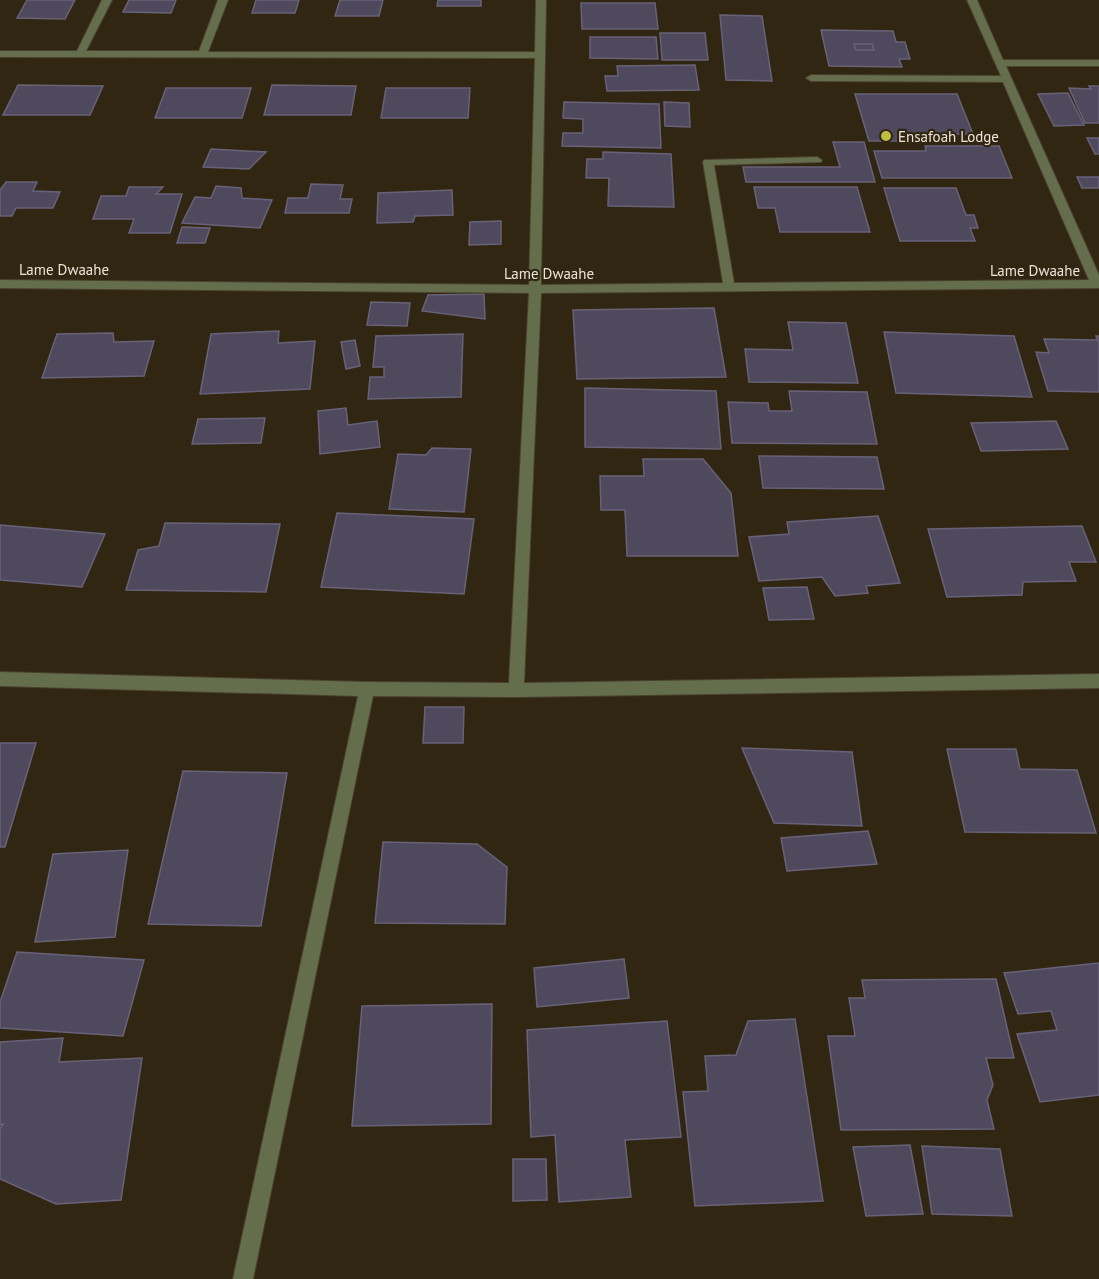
<svg xmlns="http://www.w3.org/2000/svg" width="1099" height="1279" font-family="'PT Sans',sans-serif">
<style>
.building{fill:#4f495e;stroke:#686278;stroke-width:1.5;fill-rule:evenodd}
.lines{fill:none;stroke-linecap:round;stroke-linejoin:round}
.minor-casing{stroke:#4b412e;stroke-width:2}
.minor{fill:#646d4c;fill-rule:evenodd}
.poi-dot{fill:#c0be41;stroke:#312612;stroke-width:2}
.labels{text-anchor:middle;dominant-baseline:central;stroke-width:4.5;stroke-linejoin:round;paint-order:stroke}
.far-poi-label{font-size:15px;fill:#ebe4d8;stroke:#312612;text-anchor:start}
.far-street-label{font-size:15px;fill:#ebe4d8;stroke:#312612}
</style>
<rect width="100%" height="100%" fill="#312612"/>
<!-- building -->
<path class="building" d="M27,0H75L65,19L17,18Z
M129,0H176L171,13L123,12Z
M256,0H299L295,13H252Z
M340,0H383L379,16H335Z
M438,0H481V6H437Z
M581,3H655L658,29H582Z
M720,15L762,16L772,81L726,80Z
M821,30L893,31L896,42H905L910,59H899L902,67L829,66ZM854,44H872L874,50H856Z
M660,33H705L708,60H662Z
M590,37H656L658,59L590,58Z
M854,44H872L874,50H856Z
M695,65L699,90L607,91L605,76H618L617,66Z
M18,85L103,86L90,115H3Z
M272,85L356,86L351,115H264Z
M1089,86H1099V123H1085L1069,88L1091,89Z
M166,88H251L242,118H155Z
M386,88H470L468,118H381Z
M1068,93L1084,125L1054,126L1038,94Z
M855,94H957L973,134L914,135L915,141H869Z
M564,102L659,104L661,148L562,146L563,133H583V119L563,118Z
M664,102L689,103L690,127L665,126Z
M1087,138H1099V154H1095Z
M833,142H864L875,182H746L743,167H840Z
M925,146H999L1012,178H882L874,151H926Z
M211,149L266,152L249,169L203,167Z
M603,152L671,154L674,207L608,206L609,178H586L587,159H603Z
M1077,177H1099V188H1082Z
M6,182H37L33,191L60,192L53,208H16L12,216H0V190Z
M311,184L343,185L340,199H352L349,213H285L288,198H308Z
M216,186L241,188L242,198L272,200L260,228L182,223L195,197L211,198Z
M129,187H163L156,194H182L170,233H129L134,219H93L101,196H126Z
M754,187H857L870,232H780L775,208H758Z
M884,188H956L966,215H974L978,228H970L975,241H900Z
M452,190L453,215L415,216L413,222L377,223L378,193Z
M501,221V244L469,245L470,222Z
M182,227L210,228L205,243H177Z
M484,294L485,319L422,311L428,295Z
M371,302L410,303L407,326L367,325Z
M714,308L726,377L577,379L573,310Z
M788,322L846,323L858,383L749,382L745,349L793,350Z
M279,331L278,343L315,341L310,389L200,394L211,334Z
M884,332L1014,336L1032,397L896,393Z
M113,333L114,342L154,341L144,376L42,378L57,334Z
M463,334L461,397L368,399L370,377H384V367H373L376,336Z
M1096,336H1099V392L1048,391L1036,352L1049,353L1044,339L1097,340Z
M355,340L360,366L346,369L341,342Z
M585,388L716,391L721,449L585,447Z
M789,391L867,392L877,444L732,443L728,402L768,403L769,411H792Z
M346,408L348,425L377,421L380,447L320,454L318,411Z
M265,418L261,443L192,444L198,419Z
M1056,421L1068,449L981,451L971,423Z
M432,448L471,449L464,512L389,509L398,454L426,455Z
M759,456L877,457L884,489L763,488Z
M643,459H703L731,493L738,556H627L625,510H601L600,476H644Z
M337,513L474,519L464,594L321,587Z
M878,516L900,583L866,586L868,593L835,596L822,577L759,581L749,537L789,534L787,522Z
M165,523L280,524L266,592L126,590L138,550L159,546Z
M0,525L105,534L82,587L0,580Z
M1082,526L1096,562H1069L1076,581L1023,582L1022,595L947,597L928,529Z
M807,587L814,619L769,620L763,588Z
M425,707H464L463,743H423Z
M0,743H36L5,847H0Z
M742,748L852,752L862,826L774,823Z
M947,749H1016L1020,769L1077,770L1096,833L965,832Z
M183,771L287,773L261,926L148,924Z
M868,831L877,864L787,871L781,838Z
M383,842L477,844L507,867L505,924L375,923Z
M128,850L115,937L35,942L53,854Z
M17,952L144,960L123,1036L0,1028V1002Z
M624,959L629,998L537,1007L534,968Z
M1099,963V1095L1040,1102L1017,1034L1057,1030L1051,1011L1018,1014L1004,973Z
M996,979L1014,1058H986L993,1085L987,1100L994,1129L841,1130L828,1036H855L849,998H865L862,980Z
M492,1004L491,1124L352,1126L362,1006Z
M795,1019L823,1201L695,1206L683,1092L708,1091L705,1056L736,1055L748,1021Z
M667,1021L681,1137L625,1140L631,1197L559,1202L555,1135L531,1137L527,1030Z
M63,1038L59,1062L142,1058L121,1200L56,1204L0,1179V1129L3,1124L0,1125V1042Z
M910,1145L923,1214L866,1216L853,1147Z
M922,1146L1000,1149L1012,1216L932,1214Z
M513,1159H546L547,1200L513,1201Z"/>
<g class="lines">
<!-- minor casing -->
<g class="minor-casing">
<path id="minor" d="M102,0H112L86,51H199L218,0H228L208,52H535L536,0H546L541,285L723,283L703,162L704,160L817,157L822,160L821,162L714,165L734,283L1089,280L1003,82L811,81L806,78L811,75L1001,76L967,0H977L1003,60H1099V66H1006L1099,275V288L541,293L524,683L1099,674V688L516,697L373,696L253,1279H233L358,696L0,686V672L367,682L509,683L529,293L0,288V280L529,285L535,58L0,57V51H77Z"/>
</g>
<!-- minor -->
<use href="#minor" class="minor"/>
</g>
<!-- markers -->
<circle class="poi-dot" cx="886" cy="136" r="6"/>
<g class="labels">
<!-- far-poi labels -->
<g class="far-poi-label">
<text x="898" y="136">Ensafoah Lodge</text>
</g>
<!-- far-street labels -->
<g class="far-street-label">
<text x="64" y="269">Lame Dwaahe</text>
<text x="1035" y="270">Lame Dwaahe</text>
<text x="549" y="273">Lame Dwaahe</text>
</g>
</g>
</svg>
